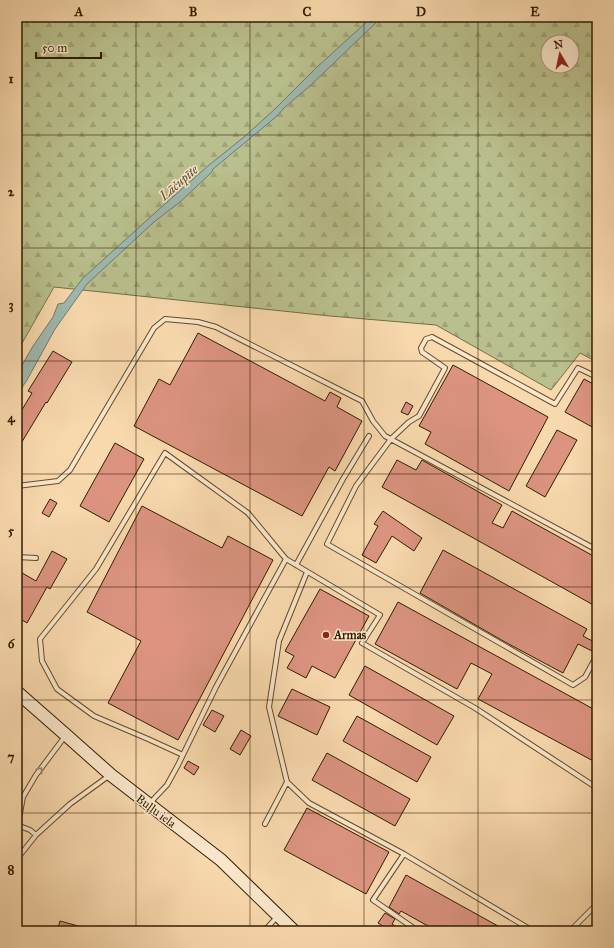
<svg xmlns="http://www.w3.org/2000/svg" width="614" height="948" font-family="'IM FELL Great Primer',serif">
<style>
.forest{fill:url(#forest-firs);stroke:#756e46;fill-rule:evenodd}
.water{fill:#9eb9b0;stroke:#727a6a}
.building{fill:#dc9481;stroke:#311c00}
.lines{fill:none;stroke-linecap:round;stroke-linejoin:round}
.lane-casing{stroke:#634b2b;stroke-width:6}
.secondary-casing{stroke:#311c00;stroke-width:14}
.lane{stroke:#fae6ca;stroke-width:4}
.secondary{stroke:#fae6ca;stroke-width:12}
.oneway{stroke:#a08b6f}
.grid{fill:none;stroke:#311c00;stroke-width:1;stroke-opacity:0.55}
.poi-dot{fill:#8f2418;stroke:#fae6ca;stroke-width:1.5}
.labels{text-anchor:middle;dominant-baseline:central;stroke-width:3;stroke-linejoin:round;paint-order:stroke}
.poi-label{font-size:12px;font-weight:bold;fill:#311c00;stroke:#fae6ca;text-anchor:start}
.street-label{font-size:12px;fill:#311c00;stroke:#fae6ca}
.water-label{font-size:13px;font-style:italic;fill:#524b35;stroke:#fae6ca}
.neatline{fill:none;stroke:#311c00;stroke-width:1.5}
.grid-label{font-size:13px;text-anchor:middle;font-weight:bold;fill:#311c00}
</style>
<defs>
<pattern id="forest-firs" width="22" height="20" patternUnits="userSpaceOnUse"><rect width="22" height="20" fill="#b9c08d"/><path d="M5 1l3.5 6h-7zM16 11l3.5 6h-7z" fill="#a0a478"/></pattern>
</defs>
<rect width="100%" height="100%" fill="#f8d9ad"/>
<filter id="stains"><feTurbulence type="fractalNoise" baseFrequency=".005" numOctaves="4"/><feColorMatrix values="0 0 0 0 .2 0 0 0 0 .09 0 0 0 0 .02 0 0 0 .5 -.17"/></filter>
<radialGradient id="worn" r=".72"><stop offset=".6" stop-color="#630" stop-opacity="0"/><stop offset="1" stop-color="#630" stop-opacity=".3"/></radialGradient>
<!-- forest -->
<path class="forest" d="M17,17H597V362L580,353L551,390L436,325L330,316L54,287L17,352ZM548,42H572V66H548Z"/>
<!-- water -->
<path class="water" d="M372,17H382L312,84L284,108L277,116L213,169L212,172L180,202L154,222L87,284L55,329L27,380L17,395V374L33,346L53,317L58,304L64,303L83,278L156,212L209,165L244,137L276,108L316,68Z"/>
<!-- building -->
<path class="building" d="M198,333L325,401L330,392L341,398L337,407L362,421L335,471L329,467L302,516L134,426L159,379L170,385Z
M53,351L72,362L47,403L46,402L17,450V418L32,393L28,391Z
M453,365L548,417L509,491L425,444L431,432L419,426Z
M584,379L597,386V422L594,428L565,412Z
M406,402L413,406L408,415L401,412Z
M557,430L577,440L545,497L526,486Z
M115,443L144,459L109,522L80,506Z
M397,460L416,470L422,460L502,505L492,523L503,528L512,511L597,558V607L382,487Z
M50,499L57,503L49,517L42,513Z
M142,506L222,548L228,536L273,560L178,740L108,703L141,641L87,612Z
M383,511L422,538L414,551L392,536L376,563L362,555L378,526L374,524Z
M443,550L587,629L583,636L596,643L592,651L578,644L563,673L505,642L420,593Z
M52,551L67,559L50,589L47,587L27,623L17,617V570L36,581Z
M320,589L369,616L335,678L312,666L306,678L287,668L294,656L285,651Z
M398,602L597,711V763L478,699L492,674L471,663L457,689L375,644Z
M365,666L454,716L437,745L349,695Z
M292,689L330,707L317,735L278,716Z
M212,710L224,716L215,732L203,725Z
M357,716L431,757L417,782L343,741Z
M241,730L251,736L240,755L230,749Z
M327,753L410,799L395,826L312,780Z
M188,761L199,767L194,775L184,768Z
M307,808L389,852L366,894L284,850Z
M406,875L507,931H437L401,911L399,914L389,907Z
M385,913L395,919L392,924L402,931H390L378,923Z
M60,921L89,929V931H57Z"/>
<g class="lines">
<!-- lane casing -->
<g class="lane-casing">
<path id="lane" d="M597,377L578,368L555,404L432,337L426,339L421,348L422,352L445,368L419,416L409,422L391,439L356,486L327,544L573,685L585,677L597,655
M17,486L58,481L70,470L154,328L165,319L198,322L216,327L362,401L373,421L385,436L597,550
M17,557L36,558
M296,565L343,479L369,436
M307,572L279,641L269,707L287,782L309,803L404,854L533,931
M183,755L148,739L94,716L57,689L42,661L40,639L96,569L165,453L248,513L286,559
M17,797H23L36,775L66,735
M150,803L167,785L178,765L216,687L286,559L380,615L362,643L475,708L597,788
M18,824L23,797
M265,824L287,782
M17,825L30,830L36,835
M404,854L373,900L418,931
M17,859L36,835L70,804L110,775
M264,931L278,916
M570,931L597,904"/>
</g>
<!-- secondary casing -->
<g class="secondary-casing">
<path id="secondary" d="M17,692L66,735L111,775L221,860L294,931"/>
</g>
<!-- lane -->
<use href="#lane" class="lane"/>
<!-- secondary -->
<use href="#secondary" class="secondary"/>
</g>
<!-- one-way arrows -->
<defs><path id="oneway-chevron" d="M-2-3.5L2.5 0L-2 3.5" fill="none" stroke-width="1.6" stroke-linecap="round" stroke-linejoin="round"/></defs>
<use class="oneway" href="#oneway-chevron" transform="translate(40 770) rotate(-53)"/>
<!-- grid -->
<path class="grid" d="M136,17V931M250,17V931M364,17V931M478,17V931M17,135H597M17,248H597M17,361H597M17,474H597M17,587H597M17,700H597M17,813H597"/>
<!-- markers -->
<circle class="poi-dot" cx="326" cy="635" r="4"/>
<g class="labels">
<!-- poi labels -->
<g class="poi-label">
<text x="334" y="635">Armas</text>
</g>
<!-- street labels -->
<g class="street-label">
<text transform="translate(156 811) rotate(37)">Buļļu iela</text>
</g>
<!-- water labels -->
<g class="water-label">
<text transform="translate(179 183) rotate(-41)">Lāčupīte</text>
</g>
</g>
<!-- margin -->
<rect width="614" height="948" fill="none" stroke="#f8d9ad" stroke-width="44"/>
<!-- north arrow -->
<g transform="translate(560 54) rotate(351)"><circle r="19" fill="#fae6ca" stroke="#aa9579"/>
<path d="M0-3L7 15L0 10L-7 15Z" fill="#8f2418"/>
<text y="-6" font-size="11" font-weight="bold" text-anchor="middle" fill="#311c00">N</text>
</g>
<!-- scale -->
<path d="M36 52v6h65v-6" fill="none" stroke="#311c00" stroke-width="2"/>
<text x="42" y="52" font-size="12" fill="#311c00" stroke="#fae6ca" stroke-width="3" paint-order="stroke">50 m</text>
<rect x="22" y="22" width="570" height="904" class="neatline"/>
<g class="grid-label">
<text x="79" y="16">A</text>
<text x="193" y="16">B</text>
<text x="307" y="16">C</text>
<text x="421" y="16">D</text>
<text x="535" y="16">E</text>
<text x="11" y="83">1</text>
<text x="11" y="196">2</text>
<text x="11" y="309">3</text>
<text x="11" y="422">4</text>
<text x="11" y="535">5</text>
<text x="11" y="648">6</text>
<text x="11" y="761">7</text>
<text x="11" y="874">8</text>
</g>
<rect width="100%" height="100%" filter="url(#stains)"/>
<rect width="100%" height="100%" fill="url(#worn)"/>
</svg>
